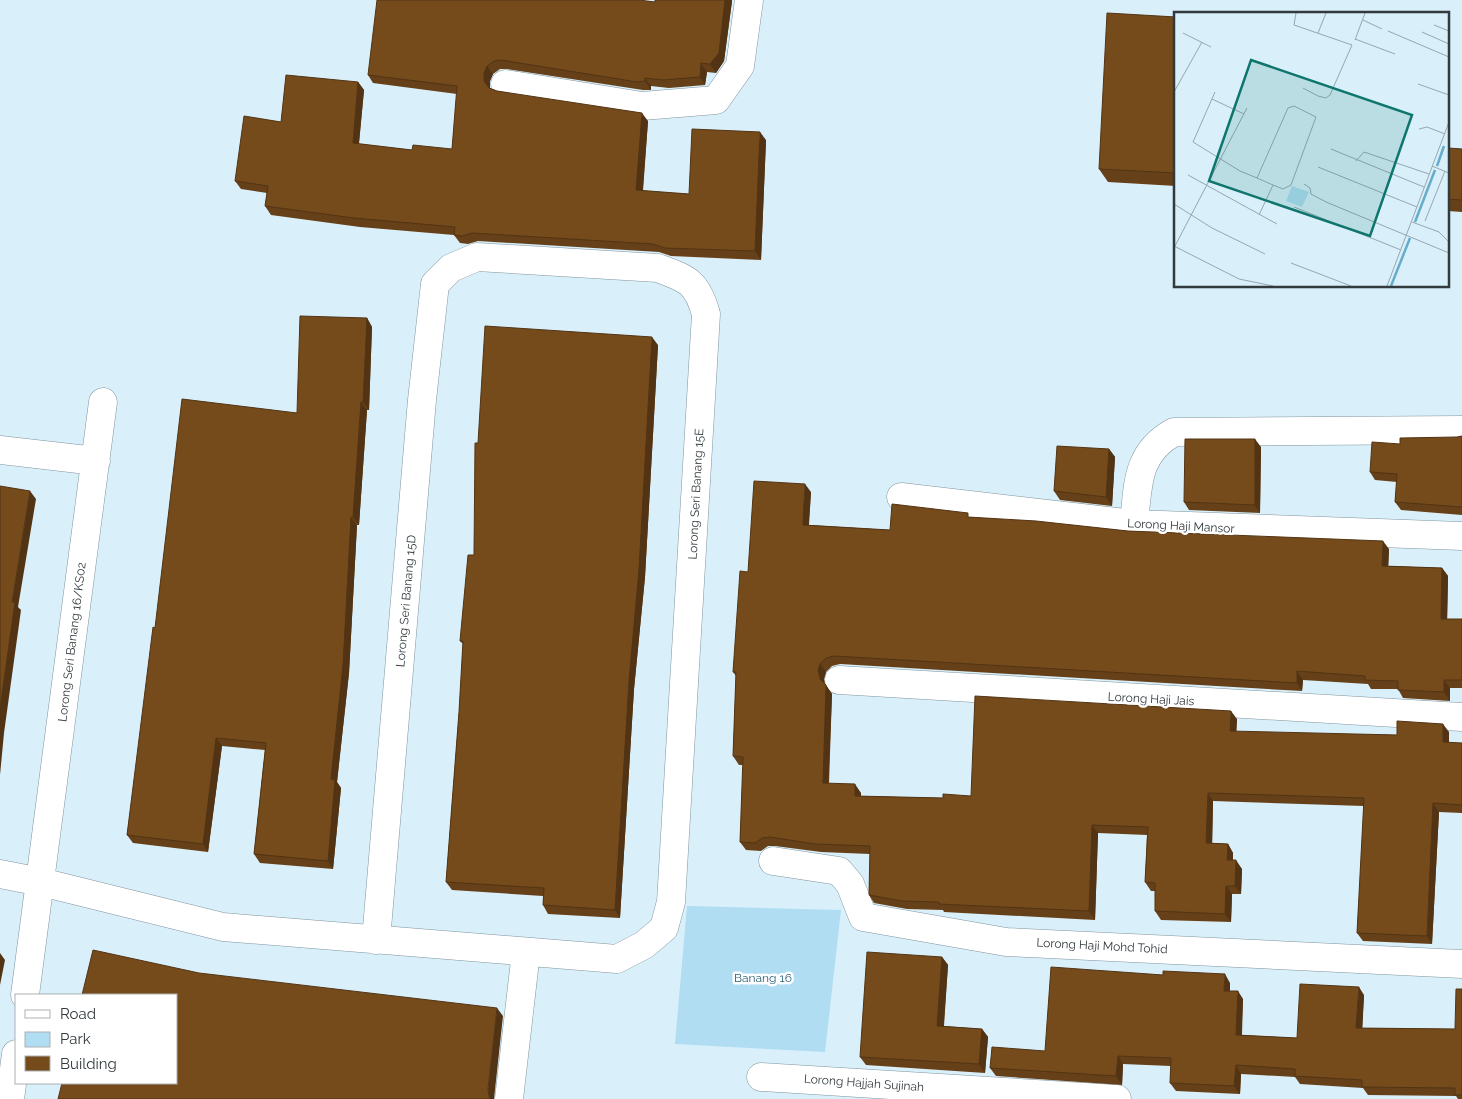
<svg xmlns="http://www.w3.org/2000/svg" width="1462" height="1099" font-family="Raleway,sans-serif">
<style>
.green{fill:#b0ddf2}
.lines{fill:none;stroke-linecap:round;stroke-linejoin:round}
.street-casing{stroke:#80959f;stroke-width:29}
.street{stroke:#fff;stroke-width:28}
.wall{fill:#654018}
.shaded-wall{fill:#523414}
.building{fill:#754b1c;stroke:#523414}
.labels{text-anchor:middle;dominant-baseline:central;stroke-width:5;stroke-linejoin:round;paint-order:stroke}
.street-label{font-size:12px;fill:#323a3e;stroke:#fff}
.park-label{font-size:12px;fill:#285f76;stroke:#fff}
.inset-river{fill:none;stroke:#66accb;stroke-width:2.5}
.inset-road{fill:none;stroke:#96a7af;stroke-width:1}
.view{fill:#0f766e;fill-opacity:0.15;stroke:#0f766e;stroke-width:2.5}
.inset-edge{fill:none;stroke:#323a3e;stroke-width:2.5}
</style>
<rect width="100%" height="100%" fill="#d9effa"/>
<!-- green -->
<path class="green" d="M687,906L841,910L825,1052L675,1044Z"/>
<g class="lines">
<!-- street casing -->
<g class="street-casing">
<path id="street" d="M505,84L642,106L716,100L740,66L749,0
M0,450L96,461
M901,497L1134,524L1462,536
M1134,524C1138,485 1136,453 1174,432L1462,430
M839,680L1462,717
M773,861L839,871L850,884L863,917L1006,942L1462,964
M0,874L41,882L223,927L617,959L644,945L664,928L671,902L706,314C697,282 688,279 658,268L477,257L451,268L435,284L422,400L376,940
M25,995L103,402
M761,1077L1117,1099
M10,1099L16,1054
M509,1099L526,952"/>
</g>
<!-- street -->
<use href="#street" class="street"/>
</g>
<!-- wall -->
<path class="wall" d="M655,0H732V1L724,61L716,73L707,72L705,85L669,88L651,86V90H643L507,69H500L493,74L490,81V88L497,91L648,121L643,191L689,194L766,140L761,260L671,256L659,252L478,241L468,244L460,243L454,235L360,227L271,215L265,206L267,193L241,189L235,181L358,82L364,90L359,144L412,150L452,149L457,94L373,83L368,75L655,2Z
M1176,17V186L1108,182L1099,169Z
M1448,148L1462,149V212L1448,211Z
M367,318L372,327L369,410H367L359,525H357L349,673L337,782L341,788L333,869L260,863L254,854L265,750L222,746L208,852L133,843L127,835L155,628L297,413Z
M658,345L645,577L634,689L620,918L548,914L543,905V896L452,890L446,882L459,712L463,644L460,641L474,555L478,443Z
M1462,436V515L1401,510L1395,502L1397,482L1375,480L1370,472L1400,444L1457,437Z
M1261,447L1260,513L1189,510L1184,502Z
M1109,449L1115,457L1112,506L1060,500L1054,491Z
M811,492L809,525L890,530L971,517L1128,531L1389,549L1388,566L1442,568L1448,576L1447,619H1462V688H1450V701L1403,698L1398,689H1371L1368,684L1303,680L1302,691L840,664L832,666L826,672L824,679L825,684L832,694L829,784L861,793V796L943,798L971,796L1237,719L1236,732L1397,735L1449,732V743H1462V813L1439,812L1432,944L1363,941L1357,933L1364,806L1213,801L1212,843L1228,844L1233,853V860L1242,869L1241,894H1232L1231,922L1161,920L1155,911V891H1151L1145,882L1147,835L1098,833L1095,920L944,912L943,910L907,909L874,903L869,895L870,854L821,852L775,846H768L761,851L746,850L740,842L743,765H739L733,756L736,676L733,672L748,572Z
M942,957L948,965L944,1026L982,1029L988,1037L985,1073L866,1065L860,1057Z
M1230,983V991L1243,999L1242,1035L1297,1038L1364,995L1362,1028L1455,1029L1462,989V1099H1458L1456,1096L1368,1095L1363,1088L1300,1084L1295,1077L1241,1074L1240,1094L1176,1091L1170,1083L1171,1066L1123,1064L1122,1085L996,1076L990,1068L1045,1051Z"/>
<!-- shaded-wall -->
<path class="shaded-wall" d="M725,0H732V1L724,61L716,73L710,64Z
M701,63L707,72L705,85L700,77Z
M487,66L493,74L490,81V89L484,81V73Z
M645,78L651,86V90L645,81Z
M358,82L364,90L358,152L353,143Z
M642,113L648,121L642,199L636,190Z
M760,132L766,140L761,260L755,251Z
M367,318L372,327L369,410L363,402Z
M652,337L658,345L645,577L634,689L620,918L615,910L629,681Z
M361,402L367,410L359,525L353,517Z
M1255,439L1261,447L1260,513L1255,505Z
M1109,449L1115,457L1112,506L1106,497Z
M805,484L811,492L808,533L803,525Z
M30,491L36,499L18,607L21,610L4,733L0,775V709L12,602Z
M351,517L357,525L349,673L337,782L341,788L333,869L328,861L331,779Z
M1383,541L1389,549L1388,574L1382,566Z
M1442,568L1448,576L1447,627L1441,619Z
M820,664L826,672L824,679L825,687L820,679L818,670Z
M1297,671L1303,680L1302,691L1297,683Z
M1444,680L1450,688V701L1444,692Z
M826,685L832,694L828,792L823,783Z
M1231,711L1237,719L1236,740L1230,731Z
M1443,724L1449,732V750L1443,742Z
M216,738L222,746L208,852L203,844Z
M855,784L861,793L860,804L855,796Z
M1208,793L1213,801L1212,851L1206,843Z
M1433,803L1439,812L1432,944L1427,936Z
M1092,825L1098,833L1095,920L1089,911Z
M1228,844L1233,853V868L1227,860Z
M1236,860L1242,869L1241,894L1235,886Z
M1226,886L1232,894L1231,922L1225,914Z
M0,953L5,960L0,985Z
M942,957L948,965L943,1034L937,1026Z
M1225,974L1230,983V999L1224,991Z
M1359,987L1364,995L1362,1036L1356,1028Z
M1238,991L1243,999L1241,1043L1236,1035Z
M497,1008L503,1016L494,1099H490L489,1097L488,1089Z
M982,1029L988,1037L985,1073L979,1064Z
M1118,1056L1123,1064L1122,1085L1116,1076Z
M1236,1065L1241,1074L1240,1094L1234,1086Z"/>
<!-- building -->
<path class="building" d="M377,0H639L655,2V0H725L719,53L710,64L701,63L700,77L663,80L645,78V81L637,82L501,60L494,61L487,66L484,73V81L489,88L497,91L642,113L636,190L689,194L692,129L760,132L755,251L665,248L653,244L472,233L462,236L454,235L455,227L354,218L265,206L268,186L235,181L244,116L281,122L286,75L358,82L353,143L412,150L413,145L452,149L457,86L368,75Z
M1107,13L1176,17V173L1099,169Z
M1448,148L1462,149V200L1448,199Z
M300,316L367,318L363,402H361L353,517H351L343,665L331,779L335,780L328,861L254,854L266,743L216,738L203,844L127,835L153,627L155,628L182,399L297,413Z
M485,326L652,337L639,569L629,681L615,910L543,905L544,888L446,882L459,712L463,641H460L468,555H474L475,443H478Z
M1462,436V507L1395,502L1397,474L1370,472L1372,442L1400,444V438L1457,437Z
M1185,439H1255V505L1184,502Z
M1057,446L1109,449L1106,497L1054,491Z
M754,481L805,484L803,525L890,530L892,504L968,513V517L1036,521L1128,531L1383,541L1382,566L1442,568L1441,619H1462V680H1444V692L1398,690V681L1365,680V676L1297,671V683L834,656L826,658L820,664L818,670L820,679L826,685L823,783L855,784V796L943,798V794L971,796L975,696L1231,711L1230,731L1397,735V721L1443,724V742L1462,743V805L1433,803L1427,936L1357,933L1364,798L1208,793L1206,843L1228,844L1227,860H1236L1235,886H1226L1225,914L1155,911V883L1145,882L1148,827L1092,825L1089,911L939,904V902L902,901L869,895L870,846L815,844L770,837L762,838L755,843L740,842L743,757L733,756L736,672H733L740,571L748,572Z
M0,486L30,491L12,602H15L0,709Z
M93,950L199,973L497,1008L488,1089L489,1097L491,1099H58L62,1083H176V995H82Z
M867,952L942,957L937,1026L982,1029L979,1064L860,1057Z
M1051,967L1163,975V971L1225,974L1224,991H1238L1236,1035L1297,1038L1300,984L1359,987L1356,1028L1455,1029L1456,989H1462V1095H1455V1088L1362,1087V1080L1295,1076V1069L1236,1065L1234,1086L1170,1083L1171,1058L1118,1056L1116,1076L990,1068L992,1047L1045,1051Z"/>
<g class="labels">
<!-- street labels -->
<g class="street-label">
<text transform="translate(696 494) rotate(-87)">Lorong Seri Banang 15E</text>
<text transform="translate(1181 526) rotate(3)">Lorong Haji Mansor</text>
<text transform="translate(406 601) rotate(-85)">Lorong Seri Banang 15D</text>
<text transform="translate(72 642) rotate(-83)">Lorong Seri Banang 16/KS02</text>
<text transform="translate(1151 699) rotate(3)">Lorong Haji Jais</text>
<text transform="translate(1102 946) rotate(3)">Lorong Haji Mohd Tohid</text>
<text transform="translate(864 1083) rotate(4)">Lorong Hajjah Sujinah</text>
</g>
<!-- park labels -->
<g class="park-label">
<text x="763" y="978">Banang 16</text>
</g>
</g>
<!-- overview -->
<g transform="translate(1174 12)">
<rect width="275" height="275" fill="#d9effa"/>
<path d="M118,174L135,180L128,195L112,189Z" fill="#b0ddf2"/>
<path class="inset-river" d="M263,154L270,134M241,210L261,158M217,274L236,226"/>
<path class="inset-road" d="M122,1L120,13L178,33L156,83L152,86L144,84L129,76M189,8L208,17M260,13L275,19M214,19L275,45M248,20L275,32M9,21L37,35M144,21L152,1M181,27L221,42M181,28L191,1M244,72L275,83M0,80L28,30M41,80L19,130L66,159L83,166L99,173L109,177L117,173L142,105L120,94L114,96L83,166M38,87L70,102M245,117L253,115L271,122M157,137L250,175M182,149L190,140L255,162M258,154L275,161M144,155L243,195M14,163L103,212M130,172L136,176L137,182L152,190L275,241M0,192L38,216L91,242M120,195L227,238M85,203L99,173M251,209L271,159M238,210L265,220L275,230M0,234L65,267L99,274M1,234L73,96M117,251L177,274M213,274L275,110"/>
<path class="view" d="M77,48L238,103L196,224L35,169Z"/>
<rect width="275" height="275" class="inset-edge"/>
</g>
<!-- legend -->
<rect x="15" y="994" width="162" height="90" fill="#ffffff" stroke="#adb0b2"/>
<rect x="25" y="1010" width="25" height="8" fill="#ffffff" stroke="#adb0b2"/>
<text x="60" y="1019" font-size="15" fill="#323a3e">Road</text>
<rect x="25" y="1032" width="25" height="15" fill="#b0ddf2" stroke="#adb0b2"/>
<text x="60" y="1044" font-size="15" fill="#323a3e">Park</text>
<rect x="25" y="1056" width="25" height="15" fill="#754b1c" stroke="#adb0b2"/>
<text x="60" y="1069" font-size="15" fill="#323a3e">Building</text>
</svg>
